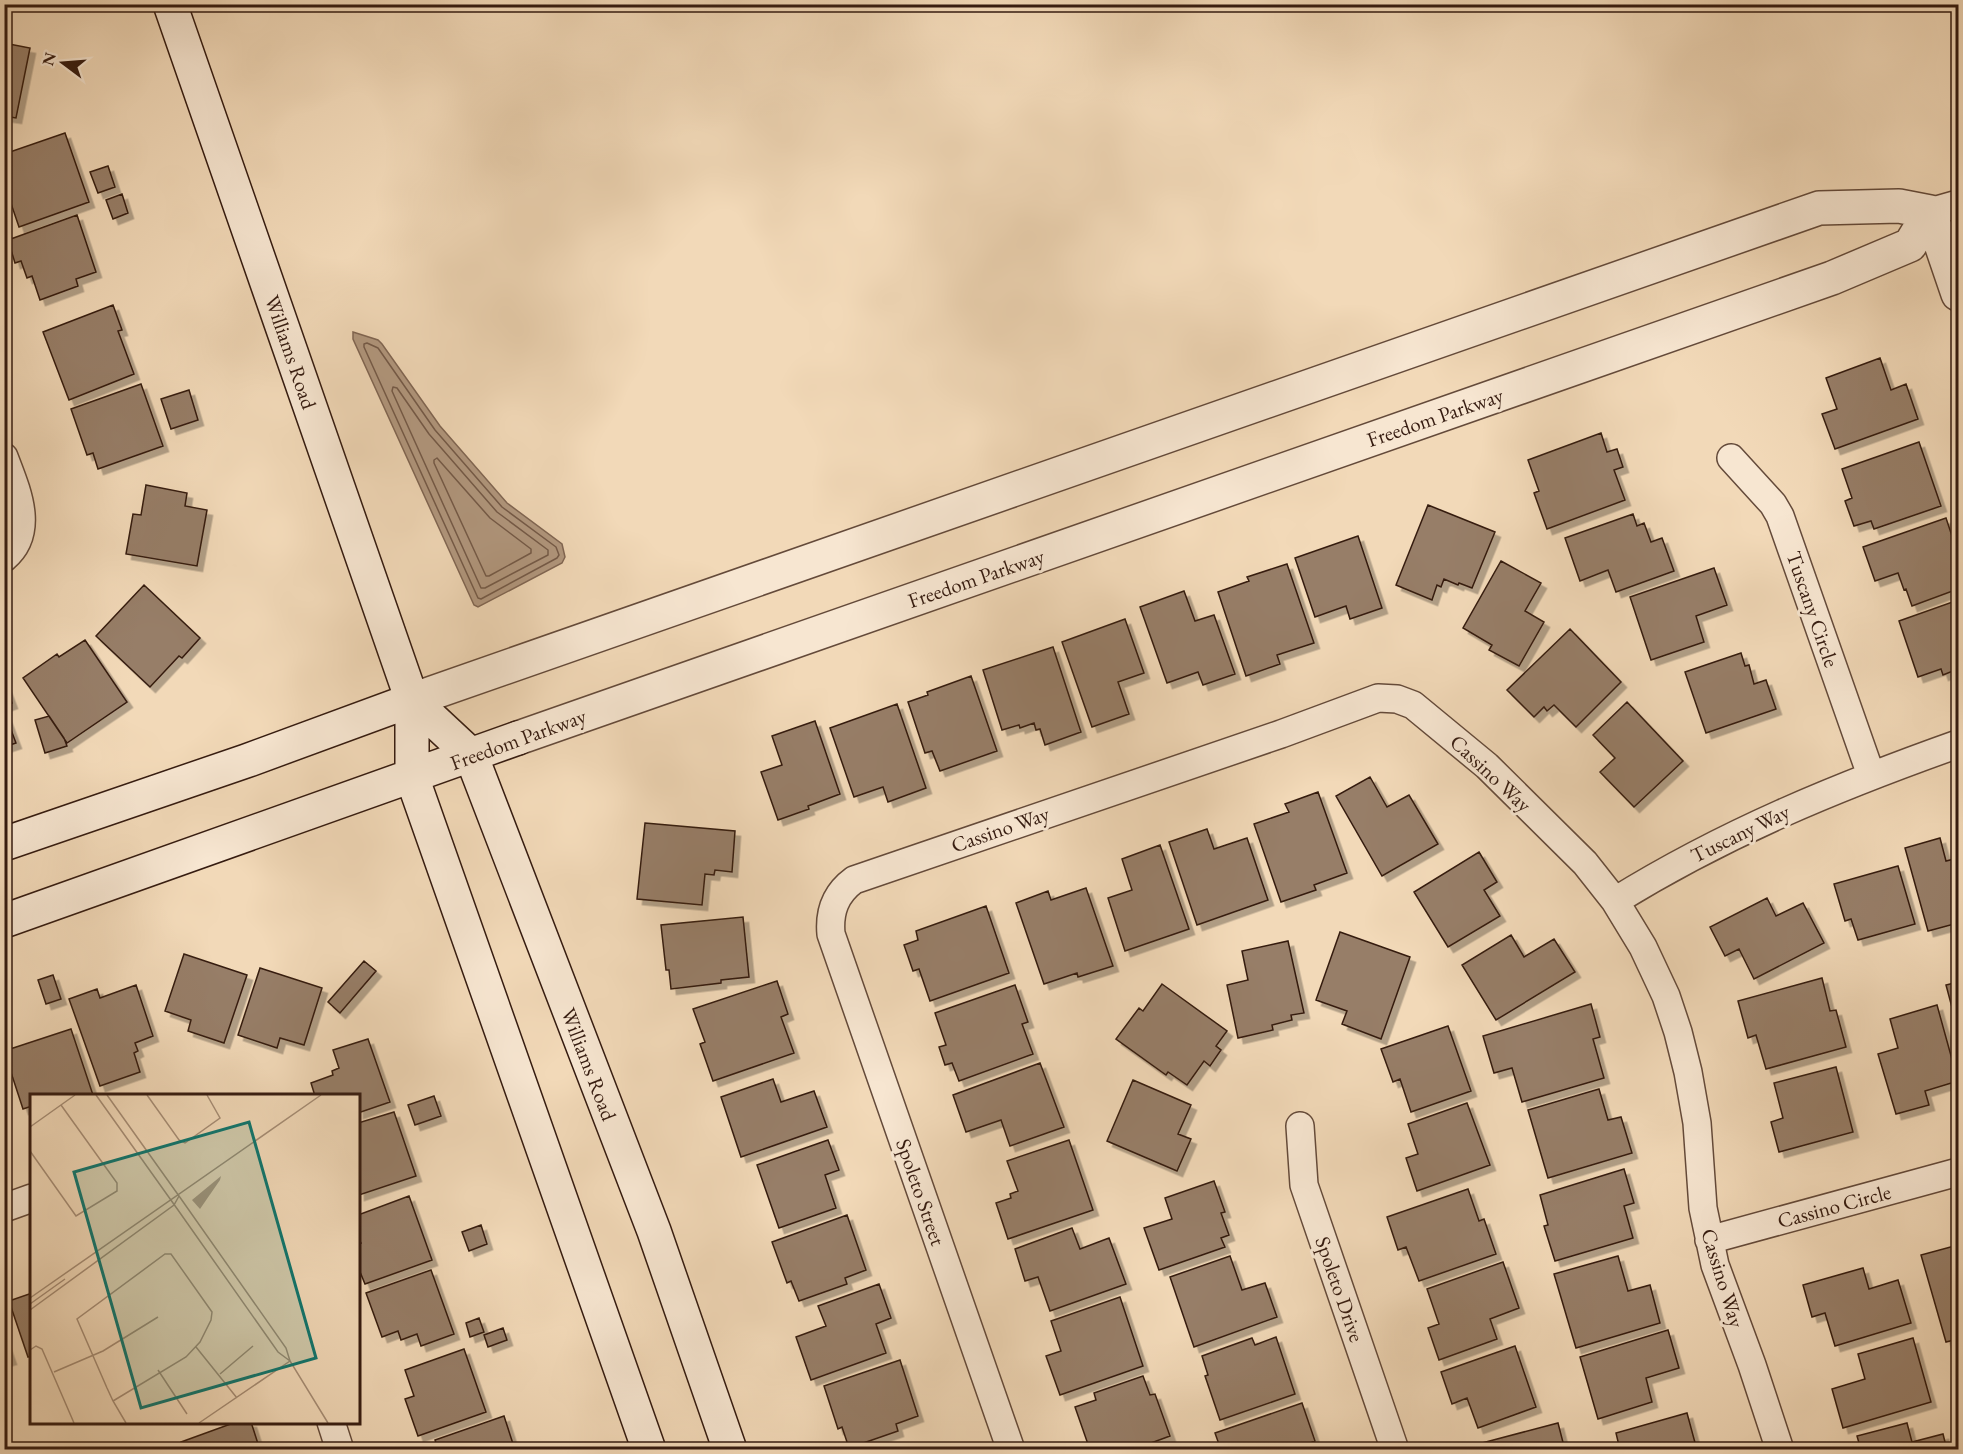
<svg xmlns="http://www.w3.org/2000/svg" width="1963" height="1454" font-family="'EB Garamond',serif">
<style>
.water{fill:#b2987f;stroke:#806653;stroke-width:1.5}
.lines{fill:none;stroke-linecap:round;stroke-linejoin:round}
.shore{stroke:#745a48;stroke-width:1.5}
.building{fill:#977e67;stroke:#351b10;stroke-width:1.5;filter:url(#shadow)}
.minor-casing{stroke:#644a3a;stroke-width:30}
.tertiary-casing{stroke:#644a3a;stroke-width:36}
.secondary-casing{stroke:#351b10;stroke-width:36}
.minor{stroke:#f7e6d1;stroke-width:27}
.tertiary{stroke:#f7e6d1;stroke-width:33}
.secondary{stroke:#f7e6d1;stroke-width:33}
.labels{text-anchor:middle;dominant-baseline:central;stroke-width:6;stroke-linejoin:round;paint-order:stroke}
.street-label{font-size:21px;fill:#351b10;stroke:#f7e6d1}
.inset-road{fill:none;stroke:#a68d75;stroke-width:1.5}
.view{fill:#0f766e;fill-opacity:0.15;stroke:#0f766e;stroke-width:3}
.inset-edge{fill:none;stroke:#351b10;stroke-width:3}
</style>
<defs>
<filter id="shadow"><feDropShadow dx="5.5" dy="5.5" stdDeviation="0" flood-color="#0004"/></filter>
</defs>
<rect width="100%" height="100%" fill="#f2d9b8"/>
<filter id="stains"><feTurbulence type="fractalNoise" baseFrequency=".00333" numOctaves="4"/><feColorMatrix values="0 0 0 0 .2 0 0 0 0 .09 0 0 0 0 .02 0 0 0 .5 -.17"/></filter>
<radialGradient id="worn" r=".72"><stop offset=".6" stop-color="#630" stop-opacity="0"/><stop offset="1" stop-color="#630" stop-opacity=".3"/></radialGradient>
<!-- water -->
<path class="water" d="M353,332L378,340L382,344L440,426L507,503L562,544L565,557L562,563L478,607L474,605L353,339Z"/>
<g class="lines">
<!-- shore -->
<path class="shore" d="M367,343L378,348L435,430L502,507L556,547L559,555L557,558L481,599L478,598L364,347V344Z
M393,387L397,388L429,434L497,512L548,550V555L485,588H481L392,391Z
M437,458L490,518L531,549V553L489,576H486L434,463V460Z"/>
</g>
<!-- building -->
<path class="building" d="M4,43L30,48L16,118L4,116Z
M65,133L89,202L19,227L4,183V154Z
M108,166L115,187L98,193L90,172Z
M122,194L128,213L113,219L106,200Z
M77,215L96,272L76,279L78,286L40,300L32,276L27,278L21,261L15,263L8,240Z
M113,305L122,330L118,331L134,374L69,400L43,332Z
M1880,358L1891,390L1906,384L1918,419L1835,449L1822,414L1837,409L1826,378Z
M141,384L163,446L98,469L93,453L87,455L71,409Z
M189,390L198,420L171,429L161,399Z
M1601,433L1607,452L1617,449L1623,467L1614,470L1625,500L1547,529L1534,493L1539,491L1528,460Z
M1919,442L1941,506L1874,529L1871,521L1854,526L1845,501L1852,498L1842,469Z
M146,485L187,493L185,506L207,510L197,566L126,554L133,514L141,515Z
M1428,505L1495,532L1472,588L1459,583L1458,585L1444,579L1441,587L1437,585L1432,600L1396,585Z
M1633,514L1637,526L1644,523L1651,542L1662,538L1674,571L1616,592L1608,570L1580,581L1565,538Z
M1946,518L1958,554V589L1912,606L1906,589L1904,590L1898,573L1875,581L1863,547Z
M1358,536L1382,608L1350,619L1346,606L1315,617L1295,558Z
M1501,561L1541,583L1525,611L1544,622L1519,666L1489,650L1492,645L1463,628Z
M1287,564L1314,643L1277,655L1280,664L1246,676L1218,592L1249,581L1247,577Z
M1714,568L1727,605L1696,616L1704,642L1651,660L1630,597Z
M144,585L200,638L182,658L179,656L150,687L96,636Z
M1184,591L1195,621L1214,615L1235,674L1203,685L1198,672L1167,683L1140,607Z
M1958,600V669L1943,675L1941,669L1918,677L1899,621Z
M1125,619L1144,673L1118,682L1129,714L1092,727L1062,642Z
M1570,629L1621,682L1576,727L1554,705L1547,711L1544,707L1534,717L1507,690Z
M85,640L127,702L67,743L23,678L57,654L59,657Z
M1053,647L1081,732L1045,745L1040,729L1036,730L1034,723L1020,728L1019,725L1002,730L983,670Z
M1741,653L1745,666L1749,665L1754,684L1766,680L1776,709L1706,733L1685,672Z
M971,676L997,751L940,771L932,751L925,753L908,702L928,695L927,692Z
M4,682L12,703L4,706Z
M1627,702L1683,761L1634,807L1600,772L1615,758L1593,735Z
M897,704L926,788L888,802L883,787L854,797L830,728Z
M4,711L16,743L4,747Z
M49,716L64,738L67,746L45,753L35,720Z
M815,721L840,794L808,806L809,809L778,820L761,772L782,765L772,736Z
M1370,777L1387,807L1409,795L1438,844L1382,876L1336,796Z
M1318,792L1347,873L1314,885L1316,890L1281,902L1254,824L1289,812L1285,804Z
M645,823L735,831L732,872L715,870L714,875L705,874L702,905L637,899Z
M1207,829L1214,849L1247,838L1268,900L1197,925L1169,842Z
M1940,838L1946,861L1958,858V923L1928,931L1905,848Z
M1160,845L1189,929L1125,951L1108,898L1132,890L1122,859Z
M1479,852L1497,882L1484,890L1500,916L1448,947L1414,892Z
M1898,866L1915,924L1858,940L1851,919L1845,921L1834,884Z
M1086,888L1113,966L1078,977L1077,973L1044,984L1016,903L1048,891L1051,900Z
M1767,898L1776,916L1803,903L1824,943L1754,979L1739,949L1725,956L1710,927Z
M986,906L1009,973L930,1001L919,969L913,971L904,945L918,940L916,931Z
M743,917L749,977L721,980V983L671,989L669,970H666L661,925Z
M1340,932L1410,957L1381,1039L1342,1024L1347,1011L1316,1000Z
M1511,935L1524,957L1554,939L1575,972L1496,1020L1462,965Z
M1288,941L1304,1013L1291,1015L1292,1020L1272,1025L1273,1030L1238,1038L1227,985L1248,980L1242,951Z
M184,954L247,975L224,1043L188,1031L191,1020L165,1011Z
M364,961L376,971L340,1013L328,1002Z
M260,968L322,988L304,1045L280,1038L277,1048L238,1035Z
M53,975L61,999L46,1004L38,980Z
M1822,978L1830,1011L1836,1010L1846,1047L1766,1069L1756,1035L1748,1038L1738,1001Z
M777,981L788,1014L781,1017L794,1053L713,1081L700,1044L705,1042L693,1009Z
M1958,982V1030L1946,985Z
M1162,984L1227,1031L1216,1046L1221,1050L1210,1066L1204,1061L1187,1085L1168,1072L1166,1075L1116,1039L1139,1008L1143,1011Z
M136,985L153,1036L135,1043L138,1051L134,1053L140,1072L100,1086L69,999L97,989L100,998Z
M1015,985L1028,1022L1022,1024L1033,1054L959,1081L952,1063L945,1065L939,1047L946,1045L935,1013Z
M1591,1004L1600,1037L1593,1039L1604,1078L1522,1102L1512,1068L1494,1073L1483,1036Z
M1937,1005L1958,1081L1925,1091L1929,1105L1896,1114L1878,1054L1898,1048L1890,1019Z
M1448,1026L1471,1091L1411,1112L1400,1079L1393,1082L1381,1049Z
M71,1029L93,1095L32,1096V1106L23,1109L4,1051Z
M368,1039L390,1102L358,1113V1096H315L311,1083L333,1075L332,1071L339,1068L333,1050Z
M1040,1063L1064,1127L1010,1146L1001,1120L966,1132L953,1095Z
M1836,1067L1853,1132L1779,1152L1771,1122L1783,1118L1774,1083Z
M773,1079L781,1102L814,1091L827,1127L741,1157L721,1097Z
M1133,1080L1191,1105L1178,1134L1191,1139L1177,1171L1107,1141Z
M1599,1089L1608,1120L1621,1117L1632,1153L1548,1178L1528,1110Z
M434,1096L441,1116L415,1125L408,1105Z
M1467,1103L1490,1165L1417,1191L1406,1158L1418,1154L1408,1124Z
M394,1112L416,1176L359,1195L358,1123Z
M828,1140L839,1170L825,1175L836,1208L779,1228L757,1165Z
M1069,1140L1093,1210L1008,1239L996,1203L1011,1198L1010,1194L1018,1191L1007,1161Z
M1624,1169L1634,1203L1624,1206L1633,1238L1555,1261L1544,1226L1548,1225L1540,1195Z
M1214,1181L1225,1212L1221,1213L1229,1235L1221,1238L1225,1247L1159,1270L1144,1228L1172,1219L1165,1198Z
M1468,1189L1479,1221L1484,1219L1496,1254L1419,1281L1406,1247L1398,1250L1387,1217Z
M409,1196L432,1260L365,1284L358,1267V1244L361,1243L358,1237V1215Z
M847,1215L866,1270L845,1278L847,1284L799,1301L791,1281L787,1283L772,1242Z
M481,1225L487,1244L469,1251L462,1232Z
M1072,1228L1080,1249L1109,1238L1126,1284L1050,1311L1038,1277L1025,1281L1015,1249Z
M1958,1245V1339L1946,1342L1921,1255Z
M1230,1256L1242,1290L1265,1283L1277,1317L1194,1347L1170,1277Z
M1618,1256L1628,1291L1650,1285L1660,1323L1576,1348L1554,1274Z
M1503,1262L1519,1308L1490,1319L1497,1339L1439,1360L1428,1328L1439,1324L1427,1289Z
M1863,1268L1869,1289L1898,1280L1911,1323L1835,1346L1825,1313L1812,1317L1803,1285Z
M431,1270L454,1334L421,1346L417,1334L401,1340L398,1331L382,1337L366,1293Z
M879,1284L891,1318L876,1324L886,1353L811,1380L796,1337L826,1326L818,1306Z
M32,1293V1356L28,1357L9,1301Z
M1120,1297L1143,1366L1060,1395L1046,1356L1061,1351L1051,1321Z
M479,1318L484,1332L470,1337L466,1323Z
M503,1328L507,1340L488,1347L484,1335Z
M1668,1330L1679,1368L1646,1378L1652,1402L1598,1419L1580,1357Z
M1276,1337L1295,1394L1220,1420L1205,1376L1208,1375L1202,1356L1252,1338L1255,1345Z
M1913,1338L1931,1402L1843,1428L1832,1389L1865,1379L1858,1354Z
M4,1339L11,1359L4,1361Z
M1515,1346L1536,1407L1478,1428L1467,1398L1452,1404L1441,1372Z
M464,1349L486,1412L418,1436L405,1399L414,1396L405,1370Z
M900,1360L918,1416L896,1424L898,1431L849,1448L842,1427L838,1429L824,1386Z
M1143,1376L1150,1395L1155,1394L1170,1436L1132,1450H1090L1075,1407L1096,1400L1094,1393Z
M1302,1403L1315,1441L1290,1450H1221L1215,1433Z
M1687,1413L1697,1450H1620L1616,1433Z
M504,1416L515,1450H438L435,1440Z
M236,1422H251L260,1450H184L181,1442Z
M1558,1423L1565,1450H1479L1478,1444Z
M1907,1423L1912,1442L1943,1434L1947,1450H1861L1857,1436Z"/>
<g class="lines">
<!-- minor casing -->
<g class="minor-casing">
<path id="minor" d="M1930,212L1958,204
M4,457C16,489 36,531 4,558
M1731,458L1773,504L1780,516L1871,775
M1615,901C1725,833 1837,787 1958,744
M1300,1126L1304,1185L1395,1450
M4,1208L32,1198
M1709,1240L1958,1172
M331,1422L340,1450
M1011,1450L831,934C829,912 835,894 854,880L1281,734L1378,698L1397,699L1413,705L1487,766L1585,863L1615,901L1643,947L1666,996L1678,1032L1688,1072L1697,1123L1703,1208L1715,1265L1752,1365L1780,1450"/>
</g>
<!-- tertiary casing -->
<g class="tertiary-casing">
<path id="tertiary" d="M1930,212L1958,294
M412,700L1819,208L1899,206L1930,212
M518,738L1832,278L1910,245L1930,212"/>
</g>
<!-- secondary casing -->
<g class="secondary-casing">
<path id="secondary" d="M170,4L412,700V777L649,1450
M412,700L471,755L654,1231L730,1450
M4,844L246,761L412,700
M4,921L518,738"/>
</g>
<!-- minor -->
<use href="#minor" class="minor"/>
<!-- tertiary -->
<use href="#tertiary" class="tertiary"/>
<!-- secondary -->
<use href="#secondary" class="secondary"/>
</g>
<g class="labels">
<!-- street labels -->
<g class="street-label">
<text transform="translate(291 352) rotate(71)">Williams Road</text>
<text transform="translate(1435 417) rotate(-19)">Freedom Parkway</text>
<text transform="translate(976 578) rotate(-19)">Freedom Parkway</text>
<text transform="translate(1813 609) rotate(71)">Tuscany Circle</text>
<text transform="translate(518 739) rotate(-20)">Freedom Parkway</text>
<text transform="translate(1491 773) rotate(43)">Cassino Way</text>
<text transform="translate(1000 829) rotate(-19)">Cassino Way</text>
<text transform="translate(1740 833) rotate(-26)">Tuscany Way</text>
<text transform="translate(589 1064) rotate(69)">Williams Road</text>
<text transform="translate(921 1192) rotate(71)">Spoleto Street</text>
<text transform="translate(1834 1206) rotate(-15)">Cassino Circle</text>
<text transform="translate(1723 1278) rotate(73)">Cassino Way</text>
<text transform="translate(1340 1289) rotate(71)">Spoleto Drive</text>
</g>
</g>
<!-- overview -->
<g transform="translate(30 1094)">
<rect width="330" height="330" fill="#f2d9b8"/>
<path d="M191,82L190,86L170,115L162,106Z" fill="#b2987f"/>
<path class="inset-road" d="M66,1L148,116M77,1L149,102M117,1L149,46L155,49L190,24L177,1M0,33L45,1M0,57L46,122L87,97V89L31,11M149,102L256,254L260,267L298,329M148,116L248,258L260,267M0,204L291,1M0,210L35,185M0,216L144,111L149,102M166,253L207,304M0,256L6,252L12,255L44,329M128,276L157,320M24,278L73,257L128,223M190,280L223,252M83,307L156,263L170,248L181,226L182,218L141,160H135L47,225L77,294L83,307L96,329M169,329L260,267"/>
<path class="view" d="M219,28L286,264L111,314L44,78Z"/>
<rect width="330" height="330" class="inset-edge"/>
</g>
<!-- margin -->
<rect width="1963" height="1454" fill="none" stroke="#f2d9b8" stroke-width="24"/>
<rect x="6" y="6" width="1951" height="1442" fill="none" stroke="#351b10" stroke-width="3"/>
<rect x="12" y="12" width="1939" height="1430" fill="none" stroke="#351b10" stroke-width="1.5"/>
<!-- north arrow -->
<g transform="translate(63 63) rotate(286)" stroke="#f7e6d1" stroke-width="4.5" paint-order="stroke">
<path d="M0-4.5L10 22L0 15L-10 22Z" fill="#351b10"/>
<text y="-9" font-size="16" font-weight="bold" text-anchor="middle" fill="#351b10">N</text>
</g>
<rect width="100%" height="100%" filter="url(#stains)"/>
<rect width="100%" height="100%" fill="url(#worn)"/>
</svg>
